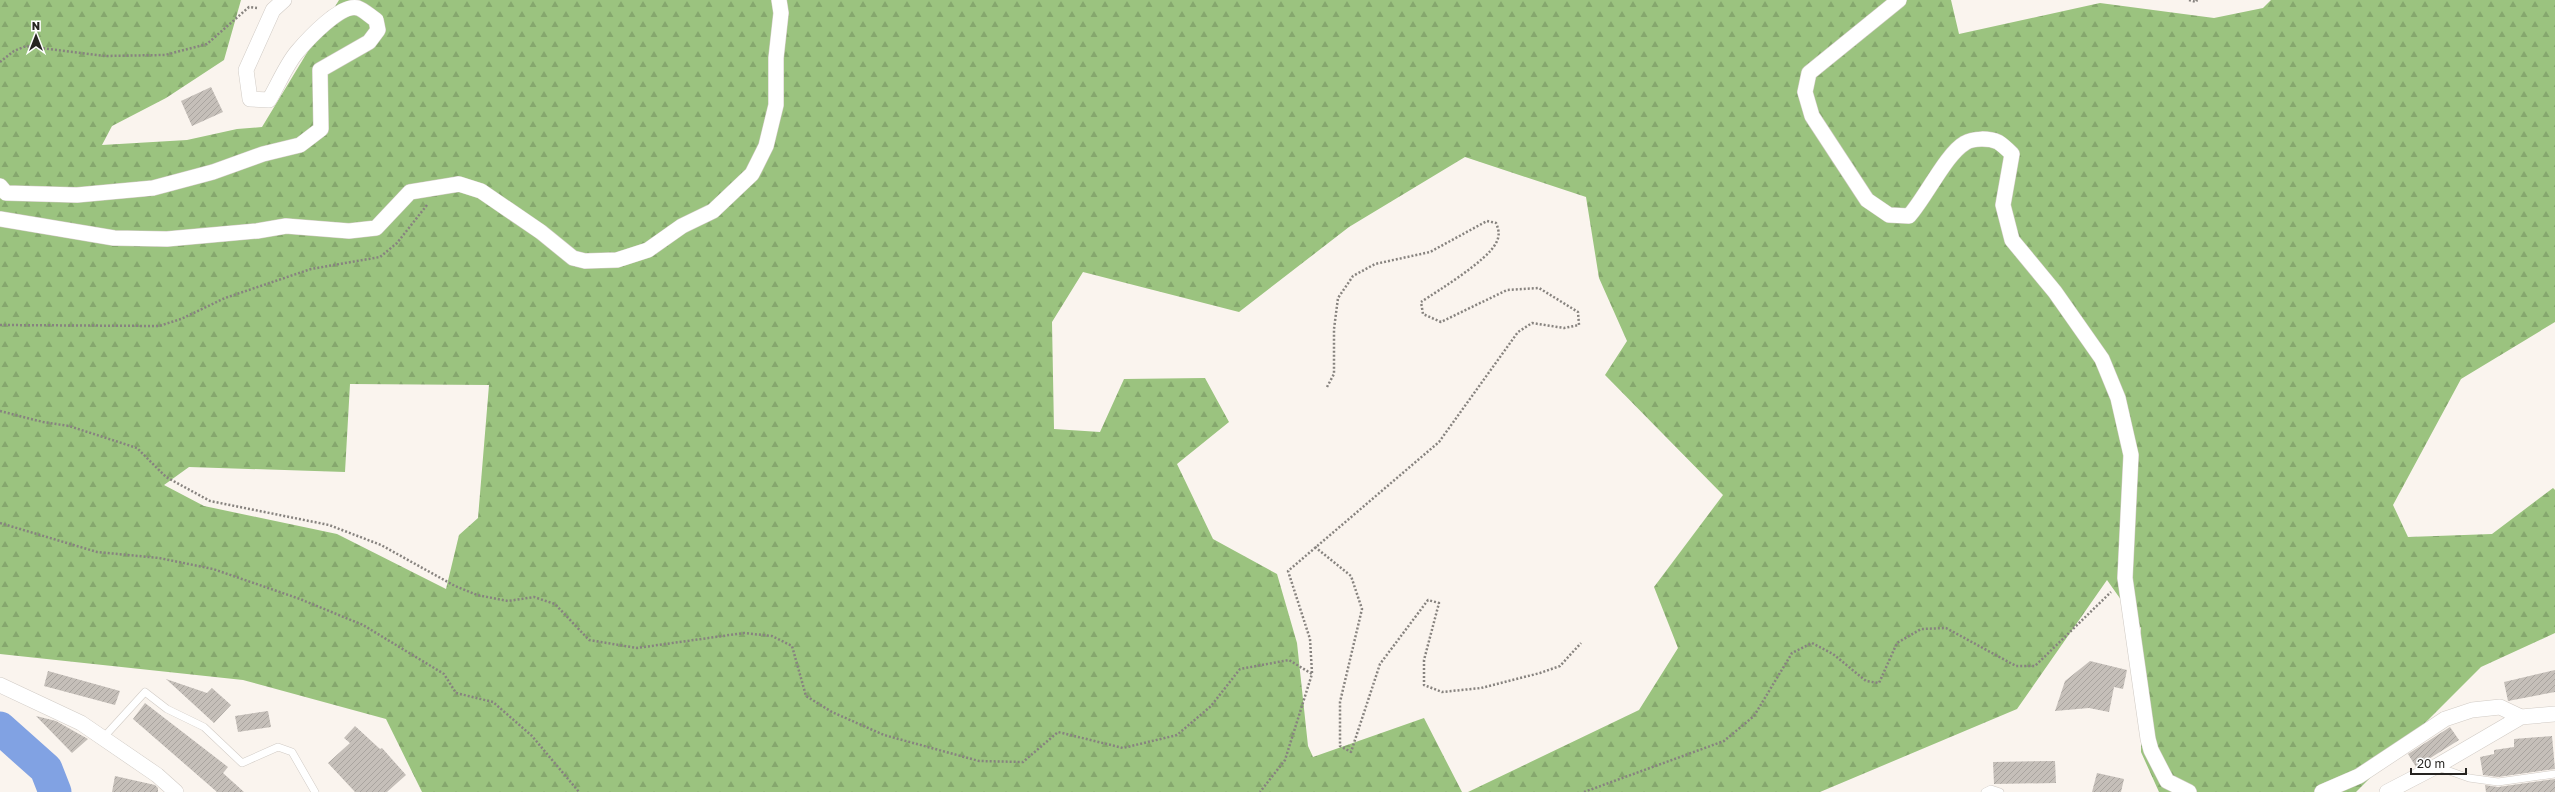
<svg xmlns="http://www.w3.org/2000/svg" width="2555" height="792" font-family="'Golos Text',sans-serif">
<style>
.forest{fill:url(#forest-firs);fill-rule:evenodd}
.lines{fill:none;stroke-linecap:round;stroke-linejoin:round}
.river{stroke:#81a2e3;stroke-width:33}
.building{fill:url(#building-hatch)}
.service-casing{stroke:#d1cbc5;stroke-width:8}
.minor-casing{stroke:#d1cbc5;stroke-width:16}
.path{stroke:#87837f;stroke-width:2.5;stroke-dasharray:2 2;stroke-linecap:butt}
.service{stroke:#fff;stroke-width:7}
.minor{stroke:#fff;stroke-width:15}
</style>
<defs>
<pattern id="forest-firs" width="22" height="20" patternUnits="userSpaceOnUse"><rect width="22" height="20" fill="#9bc37f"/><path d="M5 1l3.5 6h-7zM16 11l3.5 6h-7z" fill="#85a76d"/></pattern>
<pattern id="building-hatch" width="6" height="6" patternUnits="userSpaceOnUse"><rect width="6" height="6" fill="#c5bfb9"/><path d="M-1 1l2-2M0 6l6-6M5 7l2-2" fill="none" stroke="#a9a49f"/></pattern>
</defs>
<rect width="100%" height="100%" fill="#faf4ee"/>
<!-- forest -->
<path class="forest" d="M0,0H241L224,60L166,98L112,126L102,145L187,140L237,129L262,127L339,0H1951L1959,34L2100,3L2214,18L2263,8L2271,0H2555V322L2461,379L2393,505L2408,537L2492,534L2553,488L2555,490V633L2481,667L2356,792H2159L2141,752V628L2107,580L2017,709L1820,792H1468L1639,710L1678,648L1654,587L1723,495L1605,375L1627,341L1599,278L1586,197L1465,157L1349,227L1239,312L1083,272L1052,322L1054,429L1100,432L1124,379L1205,378L1229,422L1177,464L1213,539L1277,574L1297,643L1308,746L1313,757L1424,718L1462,792H422L386,719L243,680L0,654ZM350,384L489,385L478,518L459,535L446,589L337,534L204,506L164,485L189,467L345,472Z"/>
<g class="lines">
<!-- river -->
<path class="river" d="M0,728L46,769L55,792"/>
</g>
<!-- building -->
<path class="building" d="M211,87L223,112L192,126L181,101Z
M2090,661L2127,670L2123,689L2114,687L2109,712L2089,708L2055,711L2065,681Z
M2555,670V692L2508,701L2504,682Z
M48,671L120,691L115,705L44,686Z
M166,679L207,693L212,688L231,705L214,723Z
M145,703L228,767L223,773L244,792H217L133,719Z
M268,711L271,727L238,732L235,716Z
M36,716L56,721L88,739L72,753Z
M355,726L380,749L382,748L406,775L387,792H355L328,763L350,743L344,738Z
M2450,727L2459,740L2416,767L2408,754Z
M2552,736L2555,769L2498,777L2483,775L2480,757L2494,754V750L2514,747V739Z
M2055,761L2056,783L1994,784L1993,762Z
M2097,773L2124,779L2121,792H2092Z
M115,776L155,785L158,788V792H112Z
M2555,779V792H2486L2485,785L2498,787Z"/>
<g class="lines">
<!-- service casing -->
<g class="service-casing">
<path id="service" d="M103,738L145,692L167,709L204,727L242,763L278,747L292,752L315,792
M2438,767L2469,778L2498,782L2555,774
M1985,792L1991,789L2000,792"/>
</g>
<!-- minor casing -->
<g class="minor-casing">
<path id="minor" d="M1899,0L1809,73L1805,92L1812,116L1867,200L1889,215L1909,216C1926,197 1946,154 1965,143C1973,138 1989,138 1998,142C2003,145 2008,150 2012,154L2003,205L2012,240L2055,292L2102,359L2118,398L2131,455L2125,578L2148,739L2151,750L2167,781L2189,792
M0,186L6,193L77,195L153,188L213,172L263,154L300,145L321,129L320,70L369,42L378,30L376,20C371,17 364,10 358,8C341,3 308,39 297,52C286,65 278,85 269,100L250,99L246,70L273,10L284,0
M0,219L114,238L167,239L257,231L286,226L349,231L376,228L410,192L459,184L481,191L541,232L573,258L585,261L617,260L648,250L682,226L713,211L752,174L766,146L776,105V58L781,13L779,0
M0,685L81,723L157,775L176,792
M2322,792L2359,776L2445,719L2472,710L2500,707L2521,717
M2387,792L2437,766L2521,717L2555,714"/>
</g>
<!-- path -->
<path class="path" d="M2189,0L2196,2L2197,0
M0,62L14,51L26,46L105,56L165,55L207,44L249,7L257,8
M0,325L159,326L181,319L225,298L311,269L380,257L397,243L427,205
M0,411L43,422L69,426L137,448L166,477L210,501L329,525L381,545L455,586L477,595L508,601L534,597L555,604L589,640L637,648L744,633L772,636L792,646L806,696L832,712L884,735L979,761L1023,762L1058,732L1123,748L1177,735L1211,706L1240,669L1289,660L1312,674L1285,760L1260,792
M0,523L97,552L159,558L213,569L300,599L363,625L444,674L456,693L493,702L532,736L579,792
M1315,547L1351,576L1362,609L1340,702V746L1351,752L1380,664L1428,600L1439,603L1424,660V685L1442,692L1481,688L1540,673L1560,666L1581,643
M1312,673L1310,639L1288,571L1439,442L1518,332L1532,323L1564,328L1579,325L1578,312L1539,288L1507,290L1441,322L1423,314L1421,302C1439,290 1487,261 1496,243C1500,236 1499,230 1496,223L1487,221L1430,252L1375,264L1353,276L1338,298L1334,329V374L1327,387
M1584,792L1724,741L1754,716L1792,653L1812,643L1833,654L1866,681L1879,683L1897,643L1921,629L1946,628L2016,666H2035L2111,592"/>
<!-- service -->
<use href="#service" class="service"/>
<!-- minor -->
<use href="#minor" class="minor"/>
</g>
<!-- north arrow -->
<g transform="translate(36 36)" stroke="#ffffff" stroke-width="3" paint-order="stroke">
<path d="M0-3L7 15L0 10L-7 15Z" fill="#262421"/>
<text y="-6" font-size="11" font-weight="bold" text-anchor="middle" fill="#262421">N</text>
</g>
<!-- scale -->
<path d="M2411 768v6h55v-6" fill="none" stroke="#262421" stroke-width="2"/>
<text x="2417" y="768" font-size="12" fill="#262421" stroke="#ffffff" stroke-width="3" paint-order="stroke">20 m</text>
</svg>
